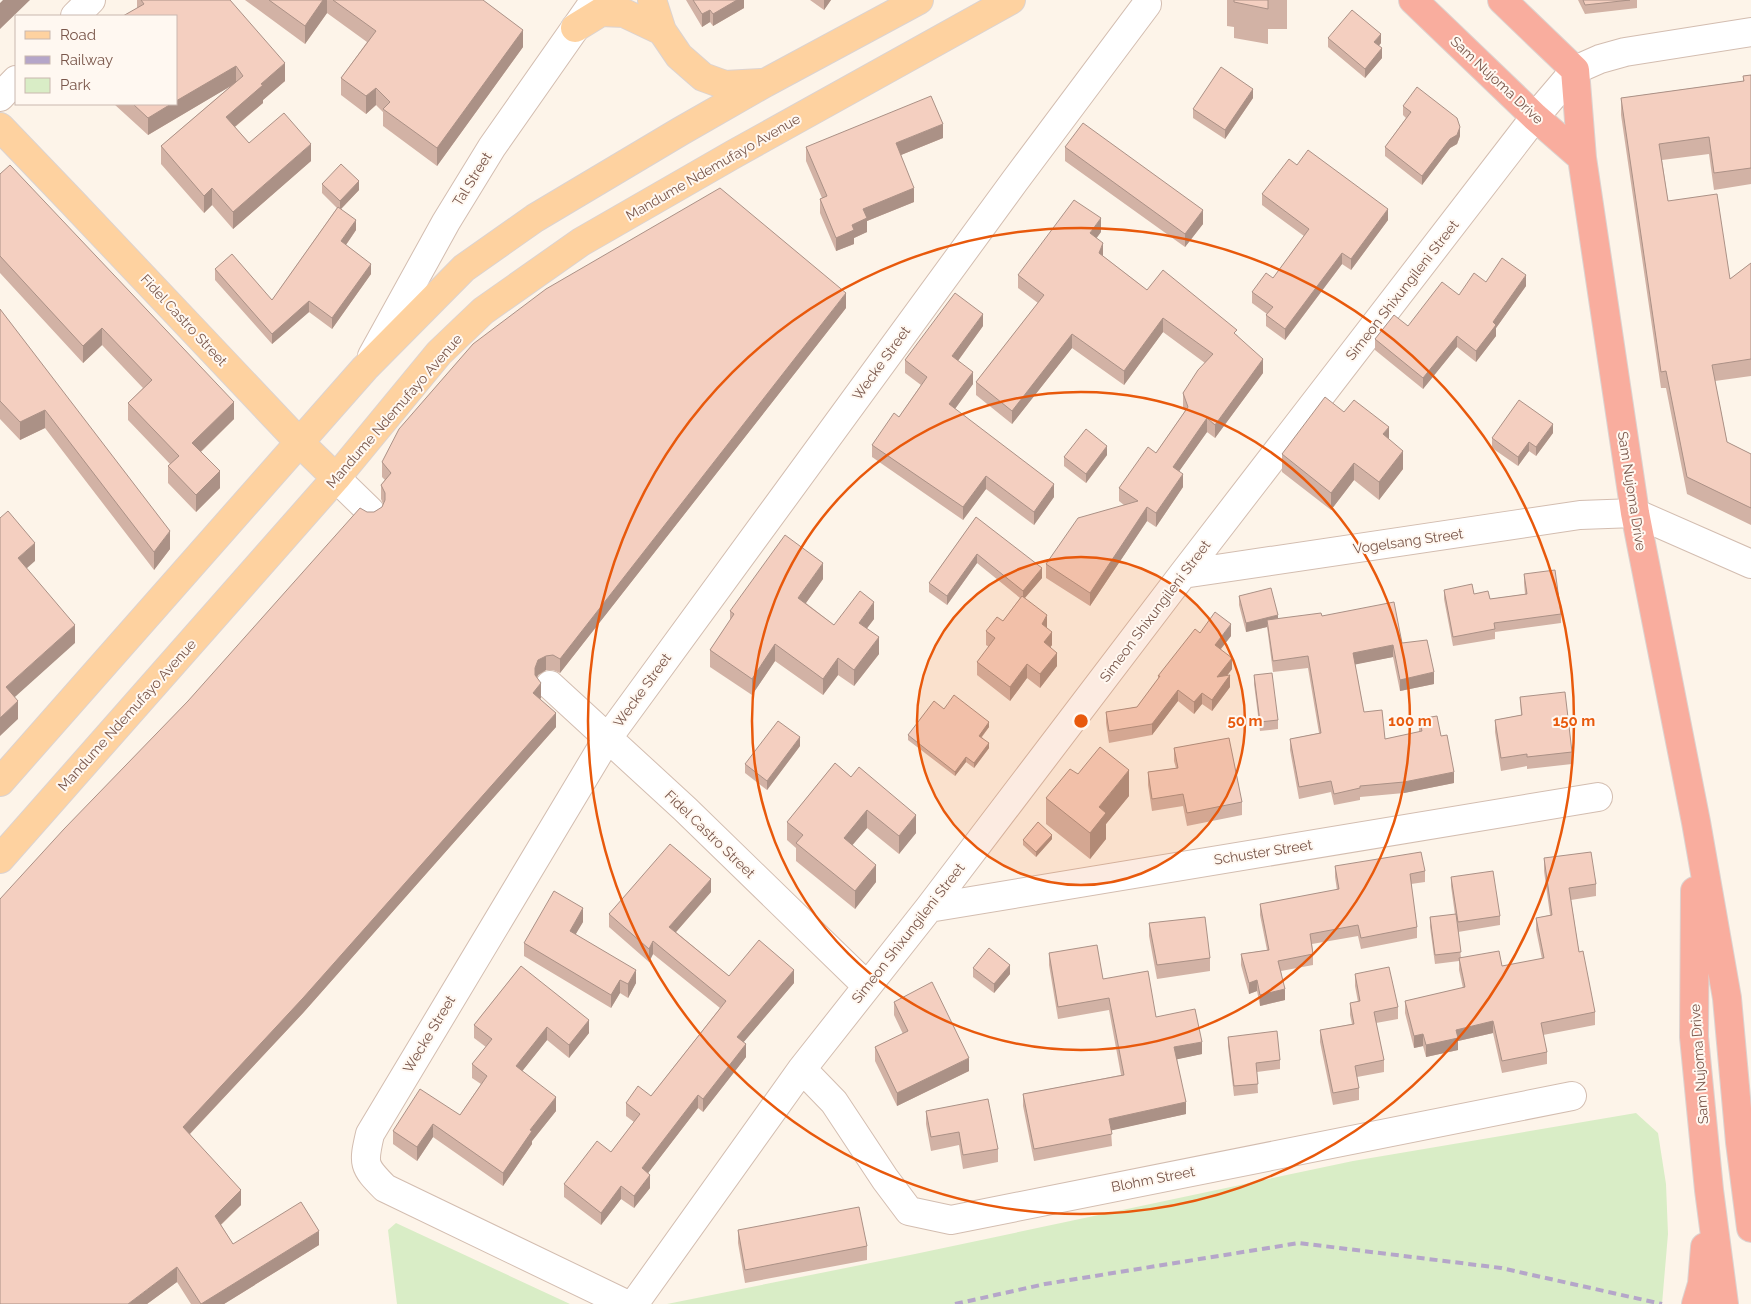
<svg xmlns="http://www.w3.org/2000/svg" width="1751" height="1304" font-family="Raleway,sans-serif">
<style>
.green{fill:#d9edc6}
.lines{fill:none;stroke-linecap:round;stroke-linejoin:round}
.minor-casing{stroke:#d3bdb0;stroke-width:30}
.major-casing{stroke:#dcd3d0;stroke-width:30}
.highway-casing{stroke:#dcd3d0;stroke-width:30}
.minor{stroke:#fff;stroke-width:28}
.major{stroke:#fed2a0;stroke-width:28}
.highway{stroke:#f9ad9e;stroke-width:28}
.rail{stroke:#b5a6c9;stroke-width:4;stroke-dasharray:8 5;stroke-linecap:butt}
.wall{fill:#d2b2a5}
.shaded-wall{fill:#ab9186}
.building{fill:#f4cfc0;stroke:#ab9186}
.ring{fill:none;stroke:#e8590c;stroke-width:2.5}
.labels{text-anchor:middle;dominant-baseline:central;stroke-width:4;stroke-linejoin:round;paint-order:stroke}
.street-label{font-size:14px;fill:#7a574b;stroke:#fff8f1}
.centre{fill:#e8590c;stroke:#fff8f1;stroke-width:2.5}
.ring-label{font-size:15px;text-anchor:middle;font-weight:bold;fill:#e8590c;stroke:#fff8f1;stroke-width:4;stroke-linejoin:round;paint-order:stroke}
</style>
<rect width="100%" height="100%" fill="#fdf4e9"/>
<!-- green -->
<path class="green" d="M1636,1113L1658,1133L1666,1184L1668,1234L1662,1304H667L915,1254L1353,1161Z
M396,1223L570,1304H397L388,1230Z"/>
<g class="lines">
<!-- minor casing -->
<g class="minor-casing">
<path id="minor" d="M75,16L91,0
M0,97L16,80
M372,356L446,222L492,147L595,0
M336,478L370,511
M1183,574L1580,515L1635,513L1751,564
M550,685L685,809L867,986
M929,908L1598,797
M802,1069L834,1102L885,1179L909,1211L951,1220L1572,1096
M626,1304L385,1188C363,1166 363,1164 370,1134L607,739L1014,182L1147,4
M634,1304L802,1069L929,908L1183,574L1535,117L1575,70L1600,59L1625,52L1751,32"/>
</g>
<!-- major casing -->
<g class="major-casing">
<path id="major" d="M652,0L662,31L679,56L703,77L725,85L761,83
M575,28L601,12L624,13L662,31
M0,127L72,202L300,443L336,478
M0,782L365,368L464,268L535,218L681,131L765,83L919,0
M0,859L336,478L439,353L483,311L581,242L734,154L1011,0"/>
</g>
<!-- highway casing -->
<g class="highway-casing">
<path id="highway" d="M1413,0L1535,117L1582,158
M1502,0L1575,70L1582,158L1635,513L1696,822L1727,998L1740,1142L1751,1228
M1695,891L1694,1037L1709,1190L1724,1304
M1696,1304L1702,1284L1705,1247"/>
</g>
<!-- minor -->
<use href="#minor" class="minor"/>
<!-- major -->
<use href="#major" class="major"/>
<!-- highway -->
<use href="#highway" class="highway"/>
<!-- rail -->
<path class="rail" d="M955,1304L1045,1284L1299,1243L1501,1268L1662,1304"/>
</g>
<!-- wall -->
<path class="wall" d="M137,0H230L285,81L263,100V103L235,127L249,143L311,161L233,229L212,205L204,213L161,164V146L232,85L148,135L114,104H176L137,8Z
M245,0H483L523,47L437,166L383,126V112L376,105L366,114L341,95V78L367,42L327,13L305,44Z
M686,0H744V8L713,26L710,22L702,27Z
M810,0H831L824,10Z
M1227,0H1287V29H1268V44L1234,38V27L1227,26Z
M1578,0H1637V8L1585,14Z
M1328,38L1381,43L1379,46L1382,58L1365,78L1328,47Z
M1751,75V184L1714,190L1709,154L1662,160L1668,201L1730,279L1751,263V376L1715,381L1727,442L1751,454V525L1687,494L1666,388H1661L1621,115V98L1743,81V76Z
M1253,98L1225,139L1193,118V109Z
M1403,106L1460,136L1457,144L1450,148L1422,185L1385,156V147L1406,118L1403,115Z
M943,138L901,155L914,202L867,221V232L854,238V244L836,251L820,213V199L822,198L806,161V147Z
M1065,147L1203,224L1185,247L1065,161Z
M1297,165L1388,220L1351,270L1342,264L1285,340L1266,326V315L1267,314L1252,303V292L1273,278L1304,236L1262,205V194Z
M0,174L234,419L201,452L220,488L196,512L168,483V466L170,464L128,420V403L143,388L102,345L83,363L0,273Z
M322,184L359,190L341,209L356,230L346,245L371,274L332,329L309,312L272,344L215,280V269L272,300L337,208L322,193Z
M1101,232L1096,238L1103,256L1147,290L1237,335L1263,373L1215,438L1207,432L1179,471L1183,487L1156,527L1147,521L1090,606L1046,578V564L1124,505L1119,501V488L1156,453L1185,411L1183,407V393L1205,363L1163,332L1124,385L1072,348L1012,424L976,395V382L1038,303L1018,288V275Z
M1486,282L1526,286L1496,328V336L1476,362L1457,347L1423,389L1375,350V339L1408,326L1459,295Z
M846,308L560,673L553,670H546L538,675L537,678L541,698L540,699L556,727L303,1013L190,1134L241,1205L221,1225L233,1244L319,1245L224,1304H191L177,1282L147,1304L188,701L367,512H374L382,507L383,504L381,499V485L385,480L382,477V462Z
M0,309L170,549L154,570L45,428L20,440L0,419Z
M983,326L958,361L973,384L955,409L1054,497L1034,525L986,489L963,520L872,457V445L899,417L921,385L905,373V360Z
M1344,412L1389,439L1403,469L1379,500L1354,480L1331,510L1282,472V454Z
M1553,433L1536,456L1529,451L1518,466L1492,448V438Z
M1107,455L1086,483L1064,466V457Z
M976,517L1042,578L1025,598L1047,628L1052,645L1050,647L1057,666L1040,688L1027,678L1010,701L977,675V662L989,647L986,645V631L1003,621L1020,598L977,563L947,605L929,592V583Z
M1524,574L1561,614V623L1495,632V639L1453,646L1444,599V590L1474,594L1490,599L1525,594L1524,583Z
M823,579L806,603L834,625L874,619L867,628L879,654L854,686L838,675L823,695L775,661L752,695L710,667V650L730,620V611Z
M1239,596L1278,619L1322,616L1402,643L1434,684L1400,691L1393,657L1355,664L1364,712L1385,739L1419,732V719L1441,736L1454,783L1404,793L1360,797V800L1334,805L1331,792L1299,799L1290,750V739L1319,733L1308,668L1273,672L1267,627L1246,632L1239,605Z
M1200,633L1231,636L1221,649L1232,669L1227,676L1230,687L1212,711L1202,704L1194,714L1178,701L1152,735L1109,743L1106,723V712L1137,707L1158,679V676Z
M1254,675L1278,720V729L1260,731L1254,684Z
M1520,697L1572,752V764L1527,769V766L1501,771L1495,732V720L1521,715Z
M944,709L989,727L982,737L989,748L974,768L966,762L955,776L908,740V735Z
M800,746L767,790L745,773V764Z
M1174,748L1242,802V815L1187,826L1183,806L1152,811L1148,785V772L1176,768L1174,761Z
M835,763L916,833L899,854L867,828L852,845L876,882L855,909L796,861V848L787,840V822Z
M1129,796L1106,824V839L1090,859L1046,824V798Z
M1052,839L1036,857L1023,845V840Z
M1544,858L1596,884V896L1571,900L1579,952L1595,1012V1025L1543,1035L1547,1052V1064L1502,1073L1493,1033L1458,1041V1050L1426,1057L1423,1046L1414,1048L1405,1013V1001L1463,988L1459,970V961L1435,964L1430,927V917L1455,915L1451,886V877L1500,916V925L1458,932L1461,958L1502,966L1542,959L1536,930V918L1550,915L1544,871Z
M1335,866L1425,871V882L1411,884L1417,927V938L1361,949L1358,936L1312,944L1313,954V965L1281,971L1285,1000L1260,1006L1257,991L1249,994L1241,965V954L1267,950L1260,915V904L1337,890L1335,877Z
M711,892L676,932L729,976L794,983L743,1042L746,1057L703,1112L698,1108L648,1173L650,1188L634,1208L621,1199L601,1225L564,1197V1184L611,1152L634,1122L626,1116V1103L651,1096L720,1008L653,954L649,962L609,927V914Z
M583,922L575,934L636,983L628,998L620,993L611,1008L524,956V943Z
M1149,923L1210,958V971L1157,979L1149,936Z
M1049,953L1103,979L1156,1017L1202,1054L1177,1059L1186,1114L1111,1130L1112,1146L1034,1161L1023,1106V1094L1121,1075L1109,1010L1058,1019L1049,965Z
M521,966L589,1033L569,1058L547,1040L522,1071L556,1111L532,1141V1144L503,1186L433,1137L417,1161L393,1144V1131L460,1115L481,1084L472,1078V1064L486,1047L474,1038V1025Z
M973,968L1010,974L994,993L973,977Z
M1355,974L1398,1007V1019L1376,1023L1384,1060V1072L1357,1077L1359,1088V1100L1333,1105L1320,1042V1030L1352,1024L1350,1015V1003L1358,1002L1355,986Z
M894,1002L969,1071L897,1106L875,1061V1047L903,1034L894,1015Z
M1228,1037L1280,1060V1069L1257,1072L1258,1093L1234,1096L1228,1046Z
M926,1111L998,1149V1162L963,1169L959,1145L931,1151L926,1124Z
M738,1230L867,1246V1260L745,1283L738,1243Z"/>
<!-- shaded-wall -->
<path class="shaded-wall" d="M3,0H30L0,29V3Z
M323,0H327V13L305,44V26Z
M737,0H744V8L713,26V14Z
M824,0H831L824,10Z
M710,10V22L702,27V14Z
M523,30V47L437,166V148Z
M1381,34V43L1374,51V42Z
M1382,48V58L1365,78V69Z
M285,63V81L263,100V103L226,134V117L261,84Z
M236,66V83L148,135V118L171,104H176V101Z
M376,88V105L366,114V96Z
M1253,89V98L1225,139V130Z
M943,124V138L896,157V143Z
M1460,127V136L1457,144L1450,148L1422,185V176L1450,139Z
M311,144V161L233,229V212Z
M359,181V190L340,210V201Z
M212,188V205L204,213V196Z
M914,188V202L867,221V232L854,238V244L836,251V238L852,225L863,209Z
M1388,209V220L1351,270V259Z
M1203,210V224L1185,247V234Z
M1101,218V232L1090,247V233Z
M356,220V230L341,252V241Z
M1103,243V257L1099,253Z
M1342,253V264L1285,340V329Z
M371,264V274L332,329V318Z
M1526,275V286L1496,328V336L1476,362V351L1493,322Z
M846,293V308L560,673V659Z
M309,301V312L272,344V334Z
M983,314V326L952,369V356Z
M1163,318V332L1124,385V371Z
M102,328V345L83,363V346Z
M1072,334V348L1012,424V411Z
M1457,336V347L1423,389V378Z
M1263,359V373L1215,438V425Z
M973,372V384L949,417V404Z
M234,402V419L192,460V443Z
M45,410V428L20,440V422Z
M1207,418V432L1173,480V467Z
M1553,424V433L1536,456V447Z
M1389,427V445L1383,434Z
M1529,442V451L1518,466V457Z
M1107,446V455L1086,483V474Z
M1403,451V469L1379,500V482Z
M1354,463V480L1331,510V493Z
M220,471V488L196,512V495Z
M1183,474V487L1156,527V513Z
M986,476V489L963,520V507Z
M1054,484V497L1034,525V512Z
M1147,507V521L1090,606V593Z
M170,531V549L154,570V552Z
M35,543V561L18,576V558Z
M977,554V563L947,605V596Z
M823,563V579L798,614V598Z
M1042,568V578L1023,600V591Z
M874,602V619L859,639V623Z
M1047,615V628L1042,624Z
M1278,615V624L1267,620V627L1246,632V623Z
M1231,624V636L1215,656V645Z
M75,625V643L6,705V687Z
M1052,632V645L1044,656V642Z
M879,637V654L854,686V670Z
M775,644V661L752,695V679Z
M1393,645V657L1353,665V653Z
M1057,653V666L1040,688V674Z
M546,656V670L538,675L535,682V668L538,660Z
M838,658V675L823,695V679Z
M1232,658V669L1217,688V677Z
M1027,664V678L1010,701V687Z
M1434,672V684L1400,691V680Z
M1230,675V687L1212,711V700Z
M541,683V698L533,707V693Z
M1178,690V701L1152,735V724Z
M1202,693V704L1194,714V702Z
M18,701V719L0,736V718Z
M556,713V727L303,1013L183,1141V1127Z
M989,722V727L979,740V736Z
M800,737V746L767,790V781Z
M989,743V748L974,768V763Z
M966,757V762L955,776V772Z
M1129,770V796L1106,824V839L1090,859V833L1099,807Z
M1454,772V783L1404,793V782Z
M867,810V828L844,855V838Z
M916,815V833L899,854V836Z
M1052,835V839L1036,857V852Z
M876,865V882L855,909V891Z
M711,879V892L669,940V927Z
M583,908V922L570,944V931Z
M653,941V954L649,962V949Z
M1010,965V974L994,993V984Z
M636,970V983L628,998V984Z
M794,970V983L737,1050V1037Z
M620,980V993L611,1008V995Z
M1257,980V991L1249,994V983Z
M1285,989V1000L1260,1006V995Z
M589,1020V1033L569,1058V1045Z
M1493,1021V1033L1458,1041V1050L1426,1057V1045L1456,1030Z
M547,1027V1040L516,1079V1066Z
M1423,1034V1046L1414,1048V1036Z
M1202,1042V1054L1174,1060V1047Z
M746,1044V1057L703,1112V1099Z
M969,1058V1071L897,1106V1093Z
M698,1095V1108L642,1181V1168Z
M556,1097V1111L532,1141V1144L503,1186V1173L530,1130Z
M1186,1102V1114L1109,1131V1119Z
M433,1124V1137L417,1161V1147Z
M650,1175V1188L634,1208V1196Z
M621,1186V1199L601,1225V1213Z
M241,1190V1205L215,1230V1216Z
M319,1231V1245L224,1304H201Z
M177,1267V1282L147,1304H128Z"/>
<!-- building -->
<path class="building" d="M141,0H230L285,63L261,84L263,85L226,117L249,143L284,113L311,144L233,212L212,188L204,196L161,146L243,76L236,66L176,101V16H123L144,4Z
M269,0H323L305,26Z
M333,0H483L523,30L437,148L383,109L390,102L376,88L366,96L341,78L376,31Z
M693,0H737L713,14L710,10L702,14Z
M1234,0H1268V9L1234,2Z
M1583,0H1630L1585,5Z
M1352,10L1381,34L1374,42L1382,48L1365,69L1328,38Z
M1221,67L1253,89L1225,130L1193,109Z
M1751,75V168L1714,173L1709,137L1659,144L1668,201L1717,194L1730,279L1751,263V359L1712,365L1727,442L1751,454V508L1687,477L1666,371L1661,372L1621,98L1744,81L1743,76Z
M1417,87L1457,118L1460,127L1457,135L1450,139L1422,176L1385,147L1411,112L1403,106Z
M931,96L943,124L896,143L914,188L863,209L867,218L852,225L854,230L836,238L820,199L827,196L806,147Z
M133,104H171L148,118Z
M1083,123L1203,210L1185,234L1065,147Z
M1308,150L1388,209L1351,259L1342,253L1285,329L1266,315L1273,307L1252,292L1266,273L1273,278L1309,229L1262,194L1289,159L1297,165Z
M341,164L359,181L340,201L322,184Z
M10,165L234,402L192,443L220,471L196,495L168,466L179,456L128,403L152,380L102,328L83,346L0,256V174Z
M720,188L846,293L560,659L553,655L546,656L538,660L535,668V675L541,683L533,693L556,713L303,998L183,1127L241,1190L215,1216L233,1244L301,1202L319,1231L201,1304L177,1267L128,1304H0V899L64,829L188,701L360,508L367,512H374L382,507L385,500V493L381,485L391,473L382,462L399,429L473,344L546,289Z
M1074,200L1101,218L1090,233L1103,243L1099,253L1147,290L1163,270L1237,330L1234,333L1263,359L1215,425L1207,418L1173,467L1183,474L1156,513L1147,507L1090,593L1046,564L1078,518L1138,501L1119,488L1148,447L1156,453L1188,407L1183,393L1198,370L1213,354L1163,318L1124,371L1072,334L1012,411L976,382L1044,295L1018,275Z
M338,207L356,220L341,241L371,264L332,318L309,301L272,334L215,269L232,254L272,300Z
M1502,258L1526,275L1493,322L1496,325L1476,351L1457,336L1423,378L1375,339L1394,315L1408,326L1442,282L1459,295L1474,273L1486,282Z
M955,293L983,314L952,356L973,372L949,404L1054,484L1034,512L986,476L963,507L872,445L894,413L899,417L927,377L905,360Z
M0,309L170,531L154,552L45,410L20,422L0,401Z
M1325,397L1344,412L1354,400L1389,427L1383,434L1403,451L1379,482L1354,463L1331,493L1282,454Z
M1519,400L1553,424L1536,447L1529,442L1518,457L1492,438Z
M1086,429L1107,446L1086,474L1064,457Z
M8,511L35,543L18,558L75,625L6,687L18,701L0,718V518Z
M976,517L1042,568L1023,591L977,554L947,596L929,583Z
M785,535L823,563L798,598L834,625L860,591L874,602L859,623L879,637L854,670L838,658L823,679L775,644L752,679L710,650L734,614L730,611Z
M1555,570L1561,614L1494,623L1495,629L1453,637L1444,590L1472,584L1474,594L1488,591L1490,599L1527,594L1524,574Z
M1271,588L1278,615L1246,623L1239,596Z
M1022,596L1047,615L1042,624L1052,632L1044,642L1057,653L1040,674L1027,664L1010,687L977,662L995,638L986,631L997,617L1003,621Z
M1394,602L1402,643L1427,640L1434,672L1400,680L1393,645L1353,653L1364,712L1382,710L1385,739L1422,731L1419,719L1437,716L1441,736L1447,735L1454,772L1404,782L1360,786V788L1334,794L1331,781L1299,787L1290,739L1321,733L1308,656L1273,661L1267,620L1321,613L1322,616Z
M1215,612L1231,624L1215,645L1232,658L1217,677L1230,675L1212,700L1202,693L1194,702L1178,690L1152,724L1109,731L1106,712L1137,707L1160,676H1158L1195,629L1200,633Z
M1272,673L1278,720L1260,722L1254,675Z
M1565,692L1572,752L1527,757V754L1501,758L1495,720L1522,715L1520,697Z
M954,695L989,722L979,736L989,743L974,763L966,757L955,772L908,735L934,701L944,709Z
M778,721L800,737L767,781L745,764Z
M1229,738L1242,802L1187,813L1183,794L1152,799L1148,772L1178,768L1174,748Z
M1100,747L1129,770L1099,807L1106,813L1090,833L1046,798L1070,769L1078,774Z
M835,763L851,777L859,767L916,815L899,836L867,810L844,838L876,865L855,891L796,843L803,835L787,822Z
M1038,822L1052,835L1036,852L1023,840Z
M670,844L711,879L669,927L729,976L759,940L794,970L737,1037L746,1044L703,1099L698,1095L642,1168L650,1175L634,1196L621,1186L601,1213L564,1184L597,1141L611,1152L640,1114L626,1103L638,1086L651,1096L726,1001L653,941L649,949L609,914Z
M1421,852L1425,871L1410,874L1417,927L1361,938L1358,925L1310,934L1313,954L1278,961L1285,989L1260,995L1257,980L1249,983L1241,954L1269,950L1260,904L1339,889L1335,866Z
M1591,852L1596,884L1569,888L1579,952L1583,951L1595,1012L1541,1023L1547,1052L1502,1061L1493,1021L1456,1030L1458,1038L1426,1045L1423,1034L1414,1036L1405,1001L1465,987L1459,958L1499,951L1502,966L1544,958L1536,918L1552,915L1544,858Z
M1493,871L1500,916L1458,922L1451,877Z
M554,891L583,908L570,931L636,970L628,984L620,980L611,995L524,943Z
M1456,914L1461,952L1435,955L1430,917Z
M1205,917L1210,958L1157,965L1149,923Z
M1097,945L1103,979L1148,971L1156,1017L1195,1009L1202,1042L1174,1047L1186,1102L1109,1119L1112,1134L1034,1149L1023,1094L1124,1075L1109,998L1058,1007L1049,953Z
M989,948L1010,965L994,984L973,968Z
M521,966L589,1020L569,1045L547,1027L516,1066L556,1097L530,1130L532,1131L503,1173L433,1124L417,1147L393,1131L420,1089L460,1115L487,1076L472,1064L492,1039L474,1025Z
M1389,967L1398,1007L1374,1012L1384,1060L1355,1066L1359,1088L1333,1093L1320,1030L1354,1024L1350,1003L1360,1001L1355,974Z
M932,982L969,1058L897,1093L875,1047L908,1031L894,1002Z
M1277,1031L1280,1060L1256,1063L1258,1084L1234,1086L1228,1037Z
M988,1099L998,1149L963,1155L959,1132L931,1137L926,1111Z
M859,1207L867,1246L745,1270L738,1230Z"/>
<!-- distance rings -->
<circle cx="1081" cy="721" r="164" fill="#e8590c" fill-opacity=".12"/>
<g class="ring">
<circle cx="1081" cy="721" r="164"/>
<circle cx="1081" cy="721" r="329"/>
<circle cx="1081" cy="721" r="493"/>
</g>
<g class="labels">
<!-- street labels -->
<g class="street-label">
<text transform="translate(1497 80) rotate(43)">Sam Nujoma Drive</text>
<text transform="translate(713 167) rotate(-30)">Mandume Ndemufayo Avenue</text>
<text transform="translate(472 179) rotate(-58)">Tal Street</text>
<text transform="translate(1402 290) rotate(-52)">Simeon Shixungileni Street</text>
<text transform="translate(184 320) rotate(47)">Fidel Castro Street</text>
<text transform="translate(881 363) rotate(-54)">Wecke Street</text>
<text transform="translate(394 411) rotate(-49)">Mandume Ndemufayo Avenue</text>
<text transform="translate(1632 491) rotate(81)">Sam Nujoma Drive</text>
<text transform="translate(1408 541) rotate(-8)">Vogelsang Street</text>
<text transform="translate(1155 611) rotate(-53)">Simeon Shixungileni Street</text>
<text transform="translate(642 690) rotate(-54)">Wecke Street</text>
<text transform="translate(127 715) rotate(-48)">Mandume Ndemufayo Avenue</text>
<text transform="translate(710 834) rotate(44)">Fidel Castro Street</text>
<text transform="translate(1263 852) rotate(-9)">Schuster Street</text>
<text transform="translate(908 933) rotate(-52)">Simeon Shixungileni Street</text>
<text transform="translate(429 1034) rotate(-59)">Wecke Street</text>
<text transform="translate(1699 1064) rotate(-94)">Sam Nujoma Drive</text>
<text transform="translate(1153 1179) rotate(-11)">Blohm Street</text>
</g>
</g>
<circle cx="1081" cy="721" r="8" class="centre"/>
<g class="ring-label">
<text x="1245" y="726">50 m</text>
<text x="1410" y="726">100 m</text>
<text x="1574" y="726">150 m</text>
</g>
<!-- legend -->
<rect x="15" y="15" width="162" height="90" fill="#fff8f1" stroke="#cab8af"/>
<rect x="25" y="31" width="25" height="8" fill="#fed2a0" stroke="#cab8af"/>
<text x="60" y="40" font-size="15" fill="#7a574b">Road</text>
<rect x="25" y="56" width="25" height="8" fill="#b5a6c9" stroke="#cab8af"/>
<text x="60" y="65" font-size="15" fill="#7a574b">Railway</text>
<rect x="25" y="78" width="25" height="15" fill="#d9edc6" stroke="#cab8af"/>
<text x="60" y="90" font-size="15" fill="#7a574b">Park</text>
</svg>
